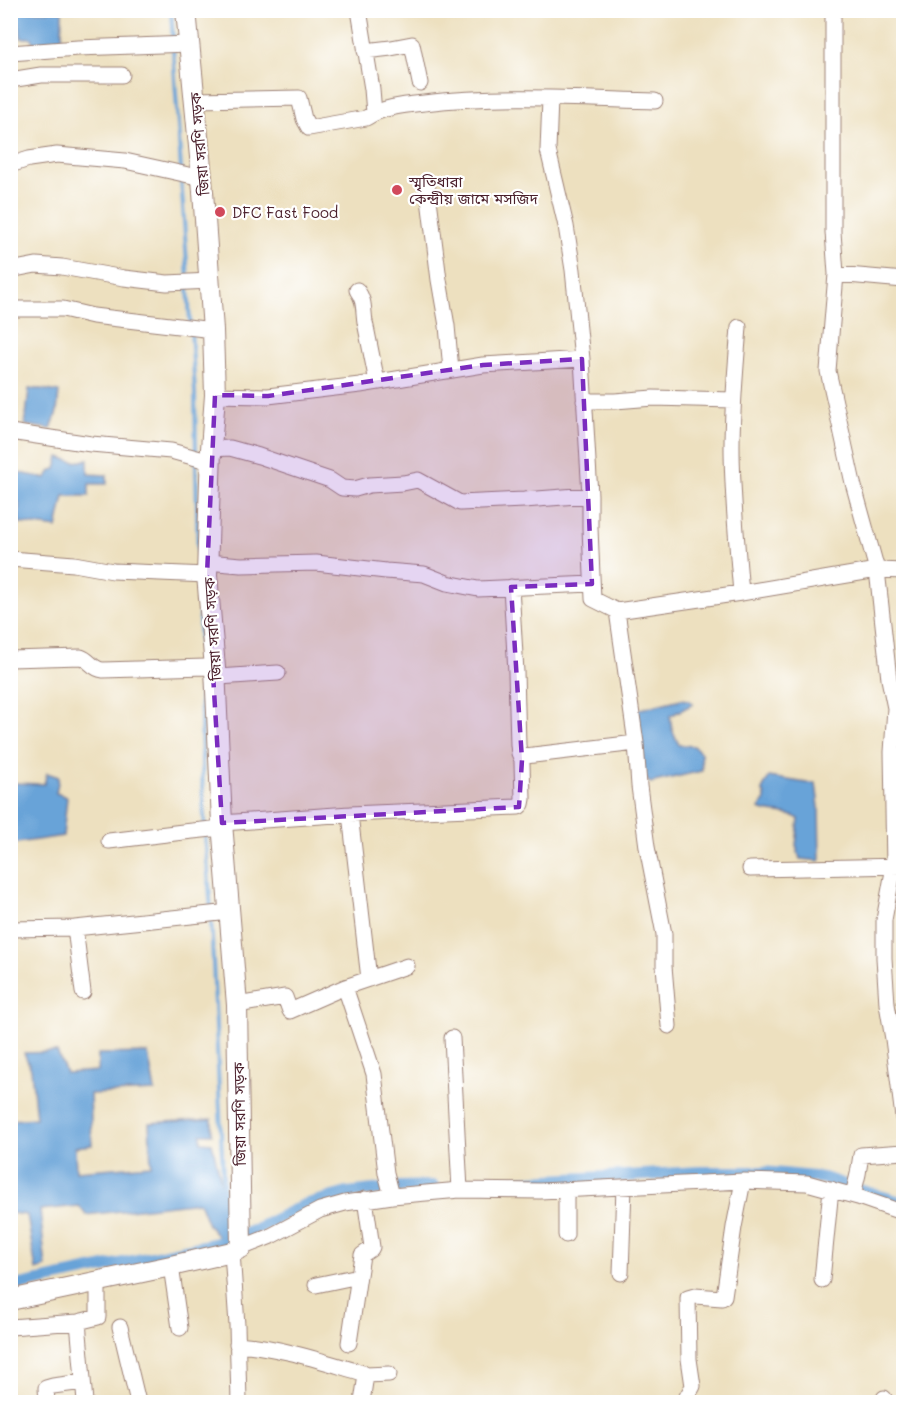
<svg xmlns="http://www.w3.org/2000/svg" width="914" height="1413" font-family="Mali,'Noto Sans Bengali',sans-serif">
<style>
.water{fill:#67a3d8;stroke:#586182;stroke-width:1.5}
.lines{fill:none;stroke-linecap:round;stroke-linejoin:round}
.stream{stroke:#67a3d8;stroke-width:4}
.canal{stroke:#67a3d8;stroke-width:12}
.minor-casing{stroke:#9c8075;stroke-width:17}
.major-casing{stroke:#9c8075;stroke-width:22}
.minor{stroke:#fff;stroke-width:15}
.major{stroke:#fff;stroke-width:20}
.marked{fill:#7b2cbf;fill-opacity:0.2;stroke:#7b2cbf;stroke-width:4.5;stroke-dasharray:12 8;stroke-linejoin:round}
.poi-dot{fill:#d1495b;stroke:#fff;stroke-width:2}
.labels{text-anchor:middle;dominant-baseline:central;stroke-width:4.5;stroke-linejoin:round;paint-order:stroke}
.street-label{font-size:15px;fill:#4a1f2b;stroke:#fff}
.poi-label{font-size:15px;fill:#4a1f2b;stroke:#fff;text-anchor:start}
</style>
<rect width="100%" height="100%" fill="#fff"/>
<filter id="ink" filterUnits="userSpaceOnUse"><feTurbulence type="fractalNoise" baseFrequency=".0167" numOctaves="2"/><feDisplacementMap in="SourceGraphic" scale="12" xChannelSelector="R" yChannelSelector="G"/><feConvolveMatrix kernelMatrix="1 2 1 2 8 2 1 2 1" color-interpolation-filters="sRGB"/></filter>
<filter id="wash" filterUnits="userSpaceOnUse"><feTurbulence type="fractalNoise" baseFrequency=".008" numOctaves="4" result="noise"/><feDisplacementMap in="SourceGraphic" scale="24" xChannelSelector="R" yChannelSelector="G"/><feGaussianBlur stdDeviation="1.35" result="paint"/><feColorMatrix in="noise" values="0 0 0 0 0 0 0 0 0 0 0 0 0 0 0 0 0 1.4 0 .05"/><feComposite in="paint" operator="in"/></filter>
<g filter="url(#wash)">
<rect width="100%" height="100%" fill="#ede0bf"/>
<!-- water -->
<path class="water" d="M10,11H62V42L34,45L31,38H21L19,23L11,20Z
M29,389H41L59,392L57,412L51,429L25,425Z
M59,457C70,461 77,464 88,459V474L107,475V484H89V496H64L57,528L19,523V502H11V478L14,472L46,478L52,470L56,469Z
M681,699L689,700L693,704L670,716L672,729L679,745L694,746L701,753L702,771L650,783L644,777L636,710Z
M47,773L59,777L56,793L67,797L63,836L11,844V783L44,784Z
M769,777L807,783H816L819,807L820,861L800,859L796,845L799,819C786,811 772,815 759,809C764,802 768,798 762,790Z
M57,1052L66,1073L98,1071V1054L148,1053L155,1091L90,1094L92,1145L75,1147L76,1171L151,1165L149,1123L212,1119V1134H201V1142L212,1143L234,1236L220,1239L208,1225L199,1202L86,1215L79,1206L40,1210L46,1267L36,1270L27,1215L11,1213V1120L36,1118L31,1069L24,1053Z"/>
<g class="lines">
<!-- stream -->
<path class="stream" d="M171,10L173,41
M173,49L181,170
M181,178L188,278
M188,285L190,323
M191,330L195,392L196,455
M196,462L198,557
M199,588L200,665
M200,672L203,802L205,827
M205,834L211,910
M211,918L224,1198"/>
<!-- canal -->
<path class="canal" d="M471,1184L701,1172H763L824,1178L862,1191L904,1203
M10,1287L226,1241L252,1231L304,1205L347,1193L400,1187L433,1186"/>
</g>
</g>
<g filter="url(#ink)">
<g class="lines">
<!-- minor casing -->
<g class="minor-casing">
<path id="minor" d="M359,10L372,89L374,113
M833,10V232L836,274L828,371L853,483L877,570L889,679L895,708L892,752L894,866L884,920V958L887,1004L893,1039L904,1125
M365,51L391,48L412,44L420,83
M10,53L78,48L189,44
M10,80L41,75H122
M550,99L548,150L566,226L573,270L582,359
M195,100L299,98L304,119L309,128L366,118C382,107 405,105 424,103C500,94 578,99 655,101
M10,165L29,159L57,155L125,161L202,178
M427,183L439,280L447,326L451,370
M10,270L36,265L62,267L124,278L167,283L211,281
M836,274L904,280
M357,290C365,301 363,309 365,322C369,342 373,362 377,382
M10,309H63L93,316L213,330
M739,327C736,367 732,407 732,446C732,495 737,544 741,593
M215,395L268,396L360,385L483,365L582,359L590,495V528L593,599L617,611
M584,401H615L653,398L733,400
M10,432L91,444L171,451L211,462
M211,449L230,448L259,456L330,480L342,488L355,489L369,485L403,483L418,480L460,503L524,500L590,495
M10,559L74,564L113,571L207,575
M207,562L241,565L316,563L386,571L424,574L447,583L478,589L592,584
M511,587L516,672L518,745L519,753L522,760
M10,659L81,657C90,660 92,669 103,670L206,667L215,668L213,671L219,677L278,673
M636,743L639,786L647,847L664,934V966L669,1026
M350,814L369,979
M222,823L350,814L519,807L522,804L523,799L522,763V760L525,756L636,743L617,611L741,593L877,570L904,571
M109,841L183,832L222,828
M750,869L904,866
M75,928L83,992
M10,929L75,928L230,912
M345,987L374,1074L386,1173L392,1196
M237,1005L285,997L290,1011L345,987L407,966
M452,1038L460,1190
M566,1190V1235
M853,1195L858,1174L861,1155L904,1152
M241,1248L271,1236L320,1210L345,1203L392,1196L460,1190L540,1191L743,1181L807,1183L858,1197L904,1213
M232,1252L237,1325L239,1402
M171,1266L180,1328
M621,1273L624,1187
M822,1280L831,1189
M316,1285L359,1276
M10,1327L78,1322
M120,1327L138,1402
M349,1343L362,1255L371,1249L372,1247L365,1199
M237,1344C280,1347 321,1361 363,1373L366,1375L389,1374
M884,1398V1402
M47,1402L46,1388L53,1386L83,1382
M85,1402L78,1322L98,1317V1281
M362,1402L366,1375
M684,1402L693,1386L689,1359L688,1298L695,1296L722,1298L724,1296L734,1227L743,1181"/>
</g>
<!-- major casing -->
<g class="major-casing">
<path id="major" d="M10,1300L171,1266L232,1252L241,1248L237,1005L222,823L215,668L207,575L211,449L215,395L213,330L202,178L186,10"/>
</g>
<!-- minor -->
<use href="#minor" class="minor"/>
<!-- major -->
<use href="#major" class="major"/>
</g>
</g>
<!-- marked area -->
<path class="marked" d="M582,359L592,584L511,587L522,760L519,807L222,823L207,575L215,395L268,396L483,365Z"/>
<!-- markers -->
<g class="poi-dot">
<circle cx="397" cy="190" r="6"/>
<circle cx="220" cy="212" r="6"/>
</g>
<g class="labels">
<!-- street labels -->
<g class="street-label">
<text transform="translate(199 144) rotate(-95)">জিয়া সরণি সড়ক</text>
<text transform="translate(212 629) rotate(-94)">জিয়া সরণি সড়ক</text>
<text transform="translate(239 1114) rotate(-91)">জিয়া সরণি সড়ক</text>
</g>
<!-- poi labels -->
<g class="poi-label">
<text x="409" y="181">স্মৃতিধারা<tspan x="409" dy="17">কেন্দ্রীয় জামে মসজিদ</tspan></text>
<text x="232" y="212">DFC Fast Food</text>
</g>
</g>
<!-- margin -->
<rect width="914" height="1413" fill="none" stroke="#fff" stroke-width="36"/>
</svg>
